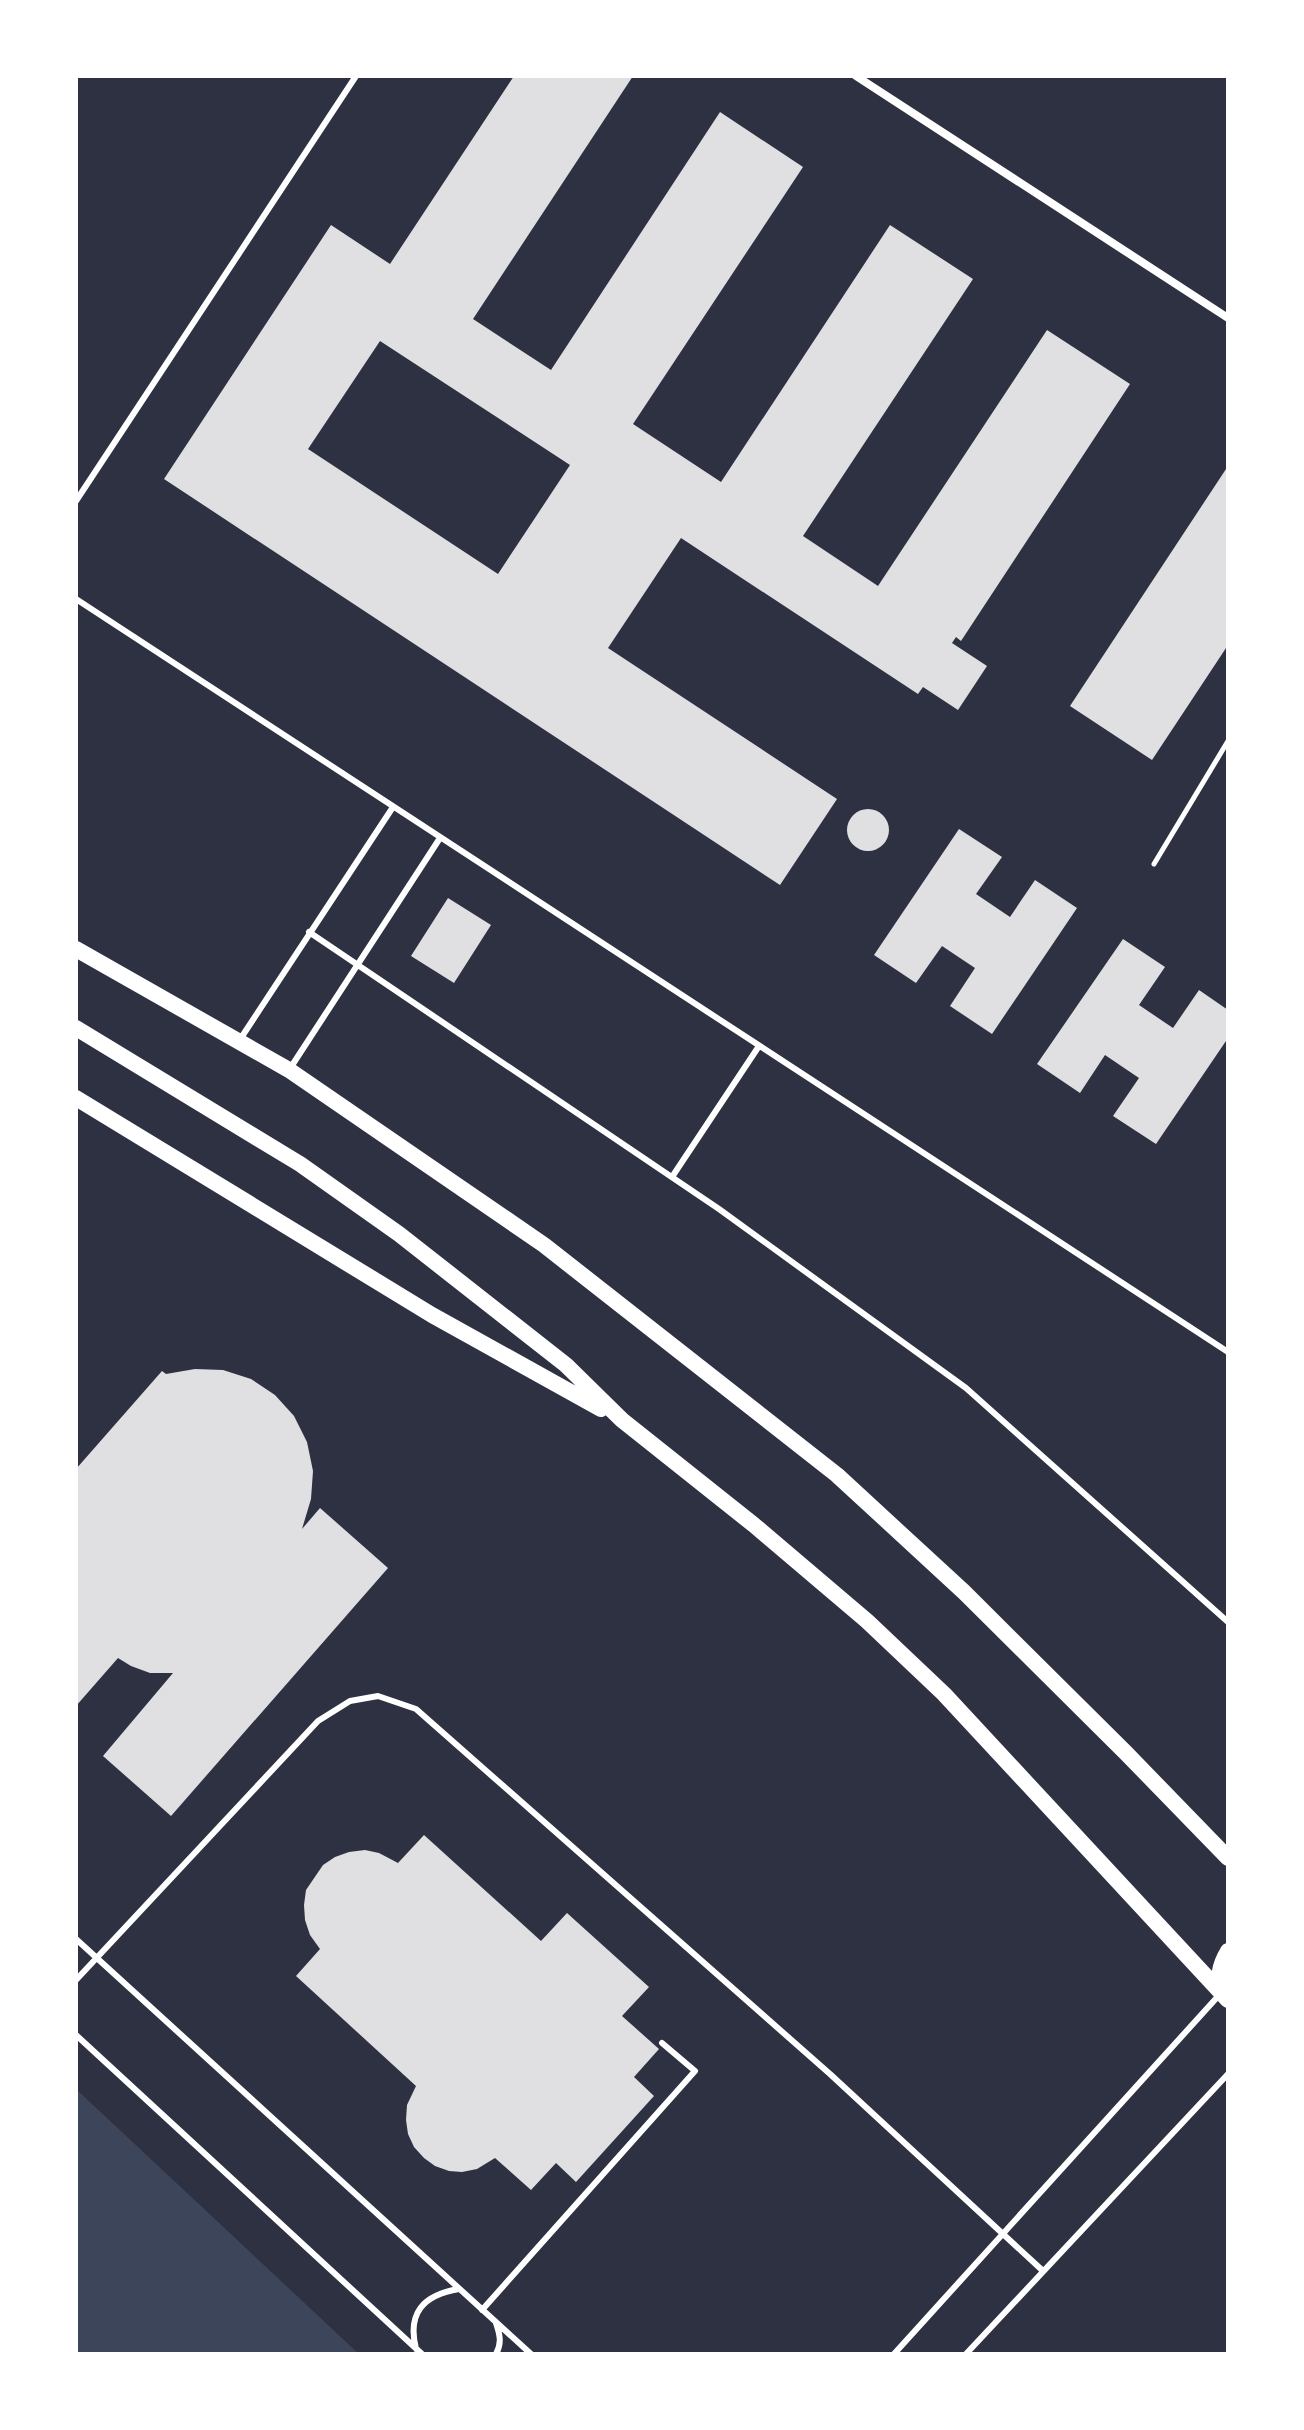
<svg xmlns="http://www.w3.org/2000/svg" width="1304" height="2430" font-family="Ubuntu,sans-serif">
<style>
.green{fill:#3c4559}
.building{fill:#e0e0e3;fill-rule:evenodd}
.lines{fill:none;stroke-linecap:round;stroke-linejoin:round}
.path{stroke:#fff;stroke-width:5}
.service{stroke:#fff;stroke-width:6}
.minor{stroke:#fff;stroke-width:8}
.secondary{stroke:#fff;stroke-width:16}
</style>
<rect width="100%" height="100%" fill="#2d3142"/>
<!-- green -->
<path class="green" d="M76,2089L359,2354H76Z"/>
<!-- building -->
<path class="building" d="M514,76H633L473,319L551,370L720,112L803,167L633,424L721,482L890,225L973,279L803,536L878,586L1047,330L1130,384L961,641L956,637L952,643L987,666L958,710L923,687L918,694L681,538L608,648L837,799L780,885L164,479L331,225L390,264ZM380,341L570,465L498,574L308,449Z
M1228,466V645L1152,760L1070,706Z
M847 830a21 21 0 1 1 42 0a21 21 0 1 1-42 0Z
M959,829L1002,857L976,894L1010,917L1035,880L1077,908L992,1034L950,1006L975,968L942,946L916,983L874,955Z
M448,898L491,925L454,983L411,956Z
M1123,939L1165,967L1139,1005L1173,1028L1199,990L1228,1010V1038L1156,1144L1113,1116L1139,1078L1105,1055L1080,1093L1037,1064Z
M195,1369L223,1370L251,1379L275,1395L294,1416L307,1442L313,1471L311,1499L302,1529L320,1508L388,1568L171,1816L103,1756L173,1673H150L131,1666L118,1658L76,1706V1469L162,1371L166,1374Z
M424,1835L541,1941L567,1913L649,1987L622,2016L659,2049L634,2077L654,2096L576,2182L556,2163L531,2190L495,2158L477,2169L462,2172L449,2171L435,2166L424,2158L414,2147L408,2134L406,2120L407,2105L416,2086L296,1976L320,1949L310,1935L305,1920L304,1905L306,1890L323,1865L335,1857L349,1852L365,1850L379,1853L398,1863Z"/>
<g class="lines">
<!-- path -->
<path class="path" d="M1154,864L1228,741"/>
<!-- service -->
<path class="service" d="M76,501L356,76
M76,599L1228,1352
M309,932L719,1209L966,1388L1228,1622
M239,1041L393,807
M291,1067L440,838
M672,1177L759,1046
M76,1939L531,2354
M76,1980L318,1721L350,1701L378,1696L416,1709L830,2074L1042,2270
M76,2035L422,2354
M482,2310L695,2071L662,2043
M416,2349C407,2313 423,2295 459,2289
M496,2354C502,2343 500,2335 496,2323
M894,2354L1221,1993
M966,2354L1228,2074"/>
<!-- minor -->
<path class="minor" d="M856,76L1228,318"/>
<!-- secondary -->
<path class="secondary" d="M76,949L289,1070L544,1245L837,1475L964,1592L1126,1753L1228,1858
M76,1028L300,1164L399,1234L566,1365L622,1420L754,1525L867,1621L944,1694L1228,2000
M76,1098L432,1315L601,1409
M1221,1993C1218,1976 1219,1966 1228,1951"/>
</g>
<!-- border -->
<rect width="1304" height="2430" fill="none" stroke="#ffffff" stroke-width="156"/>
</svg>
